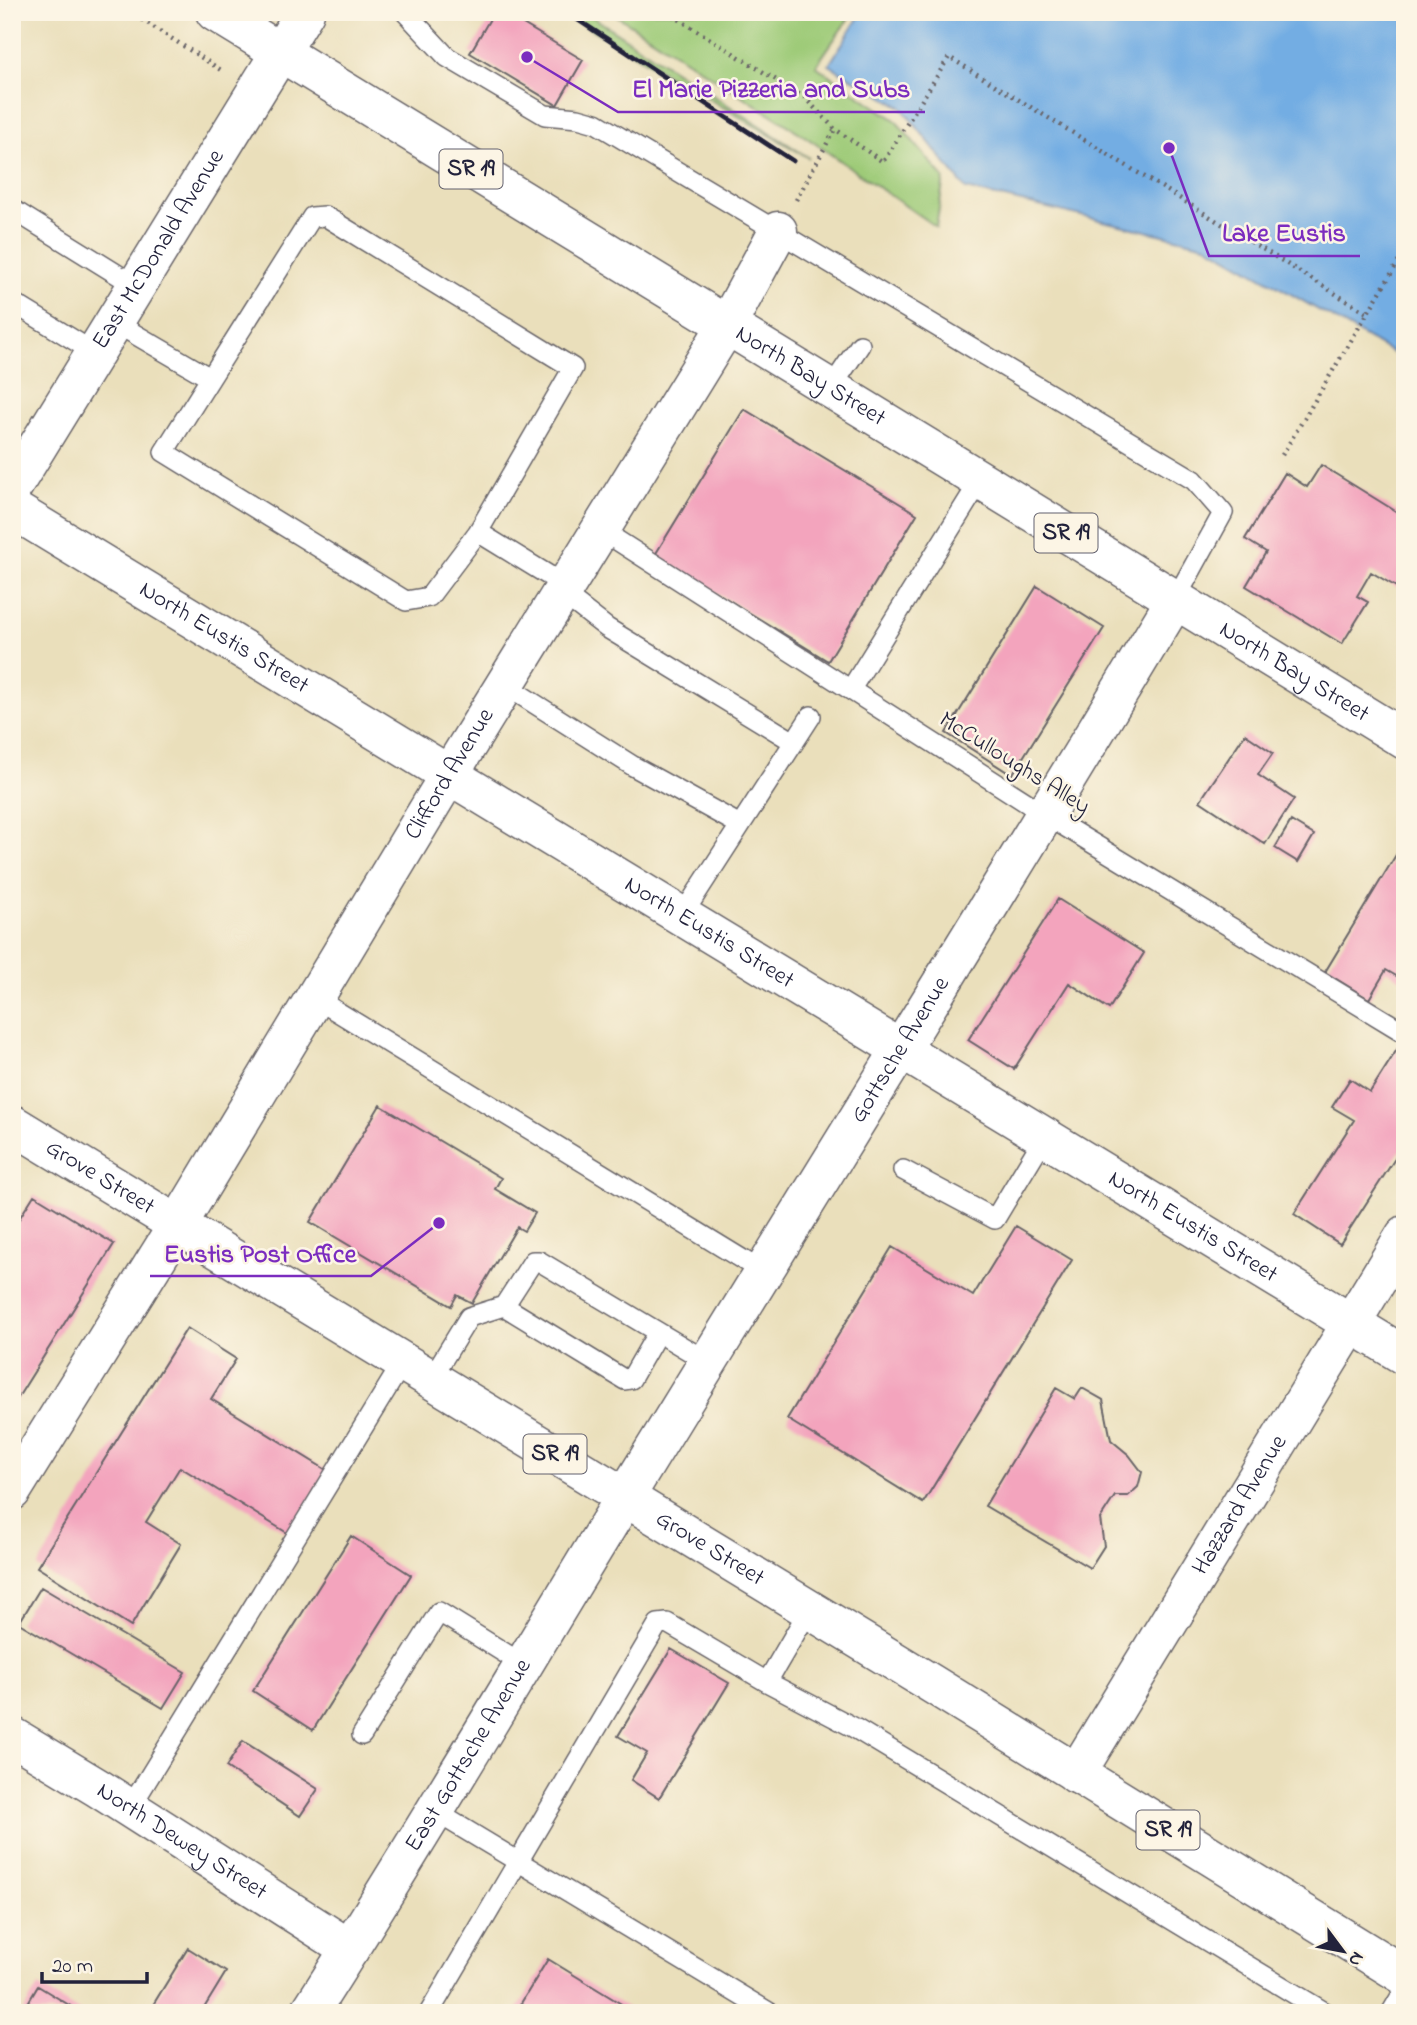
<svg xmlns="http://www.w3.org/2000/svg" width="1417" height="2025" font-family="'Indie Flower',sans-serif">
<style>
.green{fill:#9ecb78;stroke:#60765a;stroke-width:2}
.water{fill:#73ade3;stroke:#4a688f;stroke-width:2}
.building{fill:#f3a4bd}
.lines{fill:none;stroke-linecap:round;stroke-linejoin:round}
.lane-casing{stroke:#686468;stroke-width:22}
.street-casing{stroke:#686468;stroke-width:41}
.primary-casing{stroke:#686468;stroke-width:41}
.path{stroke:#686468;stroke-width:4.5;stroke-dasharray:2 5;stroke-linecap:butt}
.lane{stroke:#fff;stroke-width:19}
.street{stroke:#fff;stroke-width:38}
.primary{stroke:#fff;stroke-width:38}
.rail{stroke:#22223b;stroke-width:5}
.labels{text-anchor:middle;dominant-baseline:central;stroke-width:5;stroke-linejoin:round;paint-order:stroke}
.shield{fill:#fcf5e5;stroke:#63616e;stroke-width:2}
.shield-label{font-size:23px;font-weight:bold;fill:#22223b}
.street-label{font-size:24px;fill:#22223b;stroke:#fcf5e5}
.leader{fill:none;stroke:#7b2cbf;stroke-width:2.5}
.callout-dot{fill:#7b2cbf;stroke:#fcf5e5;stroke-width:2.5}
.callout-label{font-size:26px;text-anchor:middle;font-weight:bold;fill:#7b2cbf;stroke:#fcf5e5;stroke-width:5;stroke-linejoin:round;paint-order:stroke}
</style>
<rect width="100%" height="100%" fill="#fcf5e5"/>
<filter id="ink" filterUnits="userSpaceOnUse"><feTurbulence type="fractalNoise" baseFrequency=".0143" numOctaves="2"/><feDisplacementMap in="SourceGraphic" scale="14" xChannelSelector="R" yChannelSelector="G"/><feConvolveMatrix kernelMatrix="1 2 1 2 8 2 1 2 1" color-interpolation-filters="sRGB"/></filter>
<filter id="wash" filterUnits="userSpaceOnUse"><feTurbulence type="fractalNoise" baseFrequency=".00686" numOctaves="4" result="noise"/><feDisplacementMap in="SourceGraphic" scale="28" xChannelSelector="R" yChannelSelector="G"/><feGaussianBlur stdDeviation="1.57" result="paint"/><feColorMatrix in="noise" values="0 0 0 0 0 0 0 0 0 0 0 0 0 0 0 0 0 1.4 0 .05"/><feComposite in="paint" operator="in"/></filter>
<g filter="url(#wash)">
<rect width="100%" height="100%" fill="#eadfbb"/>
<!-- green -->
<path class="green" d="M562,12H585L809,158Z
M611,12H853L816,66L895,120L944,178L936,227L800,133Z"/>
<!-- water -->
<path class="water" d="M862,12H1405V360L1206,245L966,189L901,107L829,65Z"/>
<g id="blocks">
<!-- building -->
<path class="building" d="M494,12H503L583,60L557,105L470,53Z
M744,409L917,514L828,661L655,555Z
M1321,465L1405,517V592L1371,572L1357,596L1368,602L1342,644L1246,586L1266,552L1245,539L1285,473L1307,487Z
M1037,586L1104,628L1012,775L946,733Z
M1245,734L1273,753L1258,775L1294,799L1265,844L1200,801Z
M1291,821L1314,835L1298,862L1275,848Z
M1405,840V981L1386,970L1369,999L1325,972Z
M1058,899L1144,953L1109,1009L1069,983L1014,1069L968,1040Z
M1398,1048L1405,1053V1143L1340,1244L1294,1214L1354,1120L1332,1107L1350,1079L1370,1092Z
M380,1105L501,1178L495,1189L535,1213L524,1231L517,1227L472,1303L457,1295L451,1306L310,1222Z
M34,1195L114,1244L12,1407V1230Z
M1016,1226L1072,1260L923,1503L787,1419L892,1247L973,1296Z
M187,1328L236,1359L211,1399L328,1471L289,1534L180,1467L146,1522L181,1544L131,1626L37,1567Z
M1056,1388L1075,1399L1082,1388L1103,1400L1111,1440L1129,1455L1142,1472L1138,1487L1128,1496H1115L1100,1519L1104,1546L1090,1568L985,1506Z
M351,1536L411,1575L313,1730L253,1691Z
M41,1587L185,1672L163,1708L19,1623Z
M671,1649L729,1683L659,1798L631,1780L647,1753L618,1736Z
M243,1741L318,1789L300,1816L226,1767Z
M188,1948L226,1972L201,2013H148Z
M548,1959L636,2013H515Z
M38,1986L82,2013H22Z"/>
</g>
</g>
<g filter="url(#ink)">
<use href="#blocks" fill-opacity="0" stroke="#686468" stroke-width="2"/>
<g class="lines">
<!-- lane casing -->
<g class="lane-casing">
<path id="lane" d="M405,12L447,57L545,115L578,118L596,123L1194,480L1223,513L1175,600
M12,209L136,286
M12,302L95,353
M114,322L210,378
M831,388L860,345
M601,530L1046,815L1405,1033
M478,532L429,597L406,601L164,452L312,217L325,216L573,368L478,532L566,586
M562,593L607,628L794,742
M505,685L633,766L740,825
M851,689L980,481
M681,917L811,716
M315,998L763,1272
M903,1170L995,1219L1045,1136
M504,1306L625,1380L631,1379L658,1332
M431,1379L469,1317L504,1306L533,1261H539L708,1362
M767,1682L853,1727L1326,2013
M362,1735L439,1612L524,1665
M130,1808L403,1362
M436,1812L770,2013
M429,2013L658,1624L667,1623L767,1682L809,1610
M1391,2013L1405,1989"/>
</g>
<!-- street casing -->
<g class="street-casing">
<g id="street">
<path id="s1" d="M12,488L305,12"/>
<path id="s2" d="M12,509L1405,1356"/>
<path id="s3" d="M12,1491L177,1226L449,775L727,325L778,231"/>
<path id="s4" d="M12,1736L98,1788L350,1949"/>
<path id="s5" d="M1076,1774L1405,1235"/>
<path id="s6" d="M309,2013C419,1842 521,1667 627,1494C809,1196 995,900 1175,600"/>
</g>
</g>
<!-- primary casing -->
<g class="primary-casing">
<g id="primary">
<path id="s7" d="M215,12L1405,740"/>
<path id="s8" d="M12,1124L932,1684L1405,1976"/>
</g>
</g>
<!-- path -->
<path class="path" d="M130,12L224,72
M667,12L805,98L835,129L883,162L949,57L1367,313
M796,200L835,129
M1282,455L1405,251"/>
<!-- lane -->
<use href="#lane" class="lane"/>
<!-- street -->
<use href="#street" class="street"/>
<!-- primary -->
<use href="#primary" class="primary"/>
<!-- rail -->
<path class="rail" d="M566,12L793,161"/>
</g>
</g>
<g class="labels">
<!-- shield labels -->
<g class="shield">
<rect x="439.5" y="149.5" width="63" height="39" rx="5"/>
<rect x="1034.5" y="513.5" width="63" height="39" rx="5"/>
<rect x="523.5" y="1434.5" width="63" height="39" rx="5"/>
<rect x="1136.5" y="1810.5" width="63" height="39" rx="5"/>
</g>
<g class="shield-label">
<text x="471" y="169">SR 19</text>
<text x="1066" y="533">SR 19</text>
<text x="555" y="1454">SR 19</text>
<text x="1168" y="1830">SR 19</text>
</g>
<!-- street labels -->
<g class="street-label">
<text stroke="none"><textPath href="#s1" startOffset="280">East McDonald Avenue</textPath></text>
<text stroke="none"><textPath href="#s7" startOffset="698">North Bay Street</textPath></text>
<text stroke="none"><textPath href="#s2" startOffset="248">North Eustis Street</textPath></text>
<text stroke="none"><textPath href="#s7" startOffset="1265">North Bay Street</textPath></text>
<text transform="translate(1014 764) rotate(32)">McCulloughs Alley</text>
<text stroke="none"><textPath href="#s3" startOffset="840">Clifford Avenue</textPath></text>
<text stroke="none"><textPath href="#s2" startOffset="816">North Eustis Street</textPath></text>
<text stroke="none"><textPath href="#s6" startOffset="1130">Gottsche Avenue</textPath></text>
<text stroke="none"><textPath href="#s8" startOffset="103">Grove Street</textPath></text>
<text stroke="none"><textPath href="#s2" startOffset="1382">North Eustis Street</textPath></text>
<text stroke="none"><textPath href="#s5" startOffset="315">Hazzard Avenue</textPath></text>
<text stroke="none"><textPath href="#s8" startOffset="817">Grove Street</textPath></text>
<text stroke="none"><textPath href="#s6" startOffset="303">East Gottsche Avenue</textPath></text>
<text stroke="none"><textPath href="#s4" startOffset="200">North Dewey Street</textPath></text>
</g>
</g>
<!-- callouts -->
<path class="leader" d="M527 57L618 112H925M1169 148L1209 256H1360M439 1223L371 1276H150"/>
<g class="callout-dot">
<circle cx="527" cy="57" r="7"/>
<circle cx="1169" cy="148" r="7"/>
<circle cx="439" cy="1223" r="7"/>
</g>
<g class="callout-label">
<text x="771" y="97">El Marie Pizzeria and Subs</text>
<text x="1284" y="241">Lake Eustis</text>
<text x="260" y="1262">Eustis Post Office</text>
</g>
<!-- margin -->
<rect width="1417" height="2025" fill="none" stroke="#fcf5e5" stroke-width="42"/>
<!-- north arrow -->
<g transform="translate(1343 1951) rotate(122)" stroke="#fcf5e5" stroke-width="5" paint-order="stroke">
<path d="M0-5L12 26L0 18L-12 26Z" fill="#22223b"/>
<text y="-10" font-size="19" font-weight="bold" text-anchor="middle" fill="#22223b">N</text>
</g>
<!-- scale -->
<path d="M42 1972v10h105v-10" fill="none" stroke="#22223b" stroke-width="3.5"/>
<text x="52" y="1972" font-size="21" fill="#22223b" stroke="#fcf5e5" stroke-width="5" paint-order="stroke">20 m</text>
</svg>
